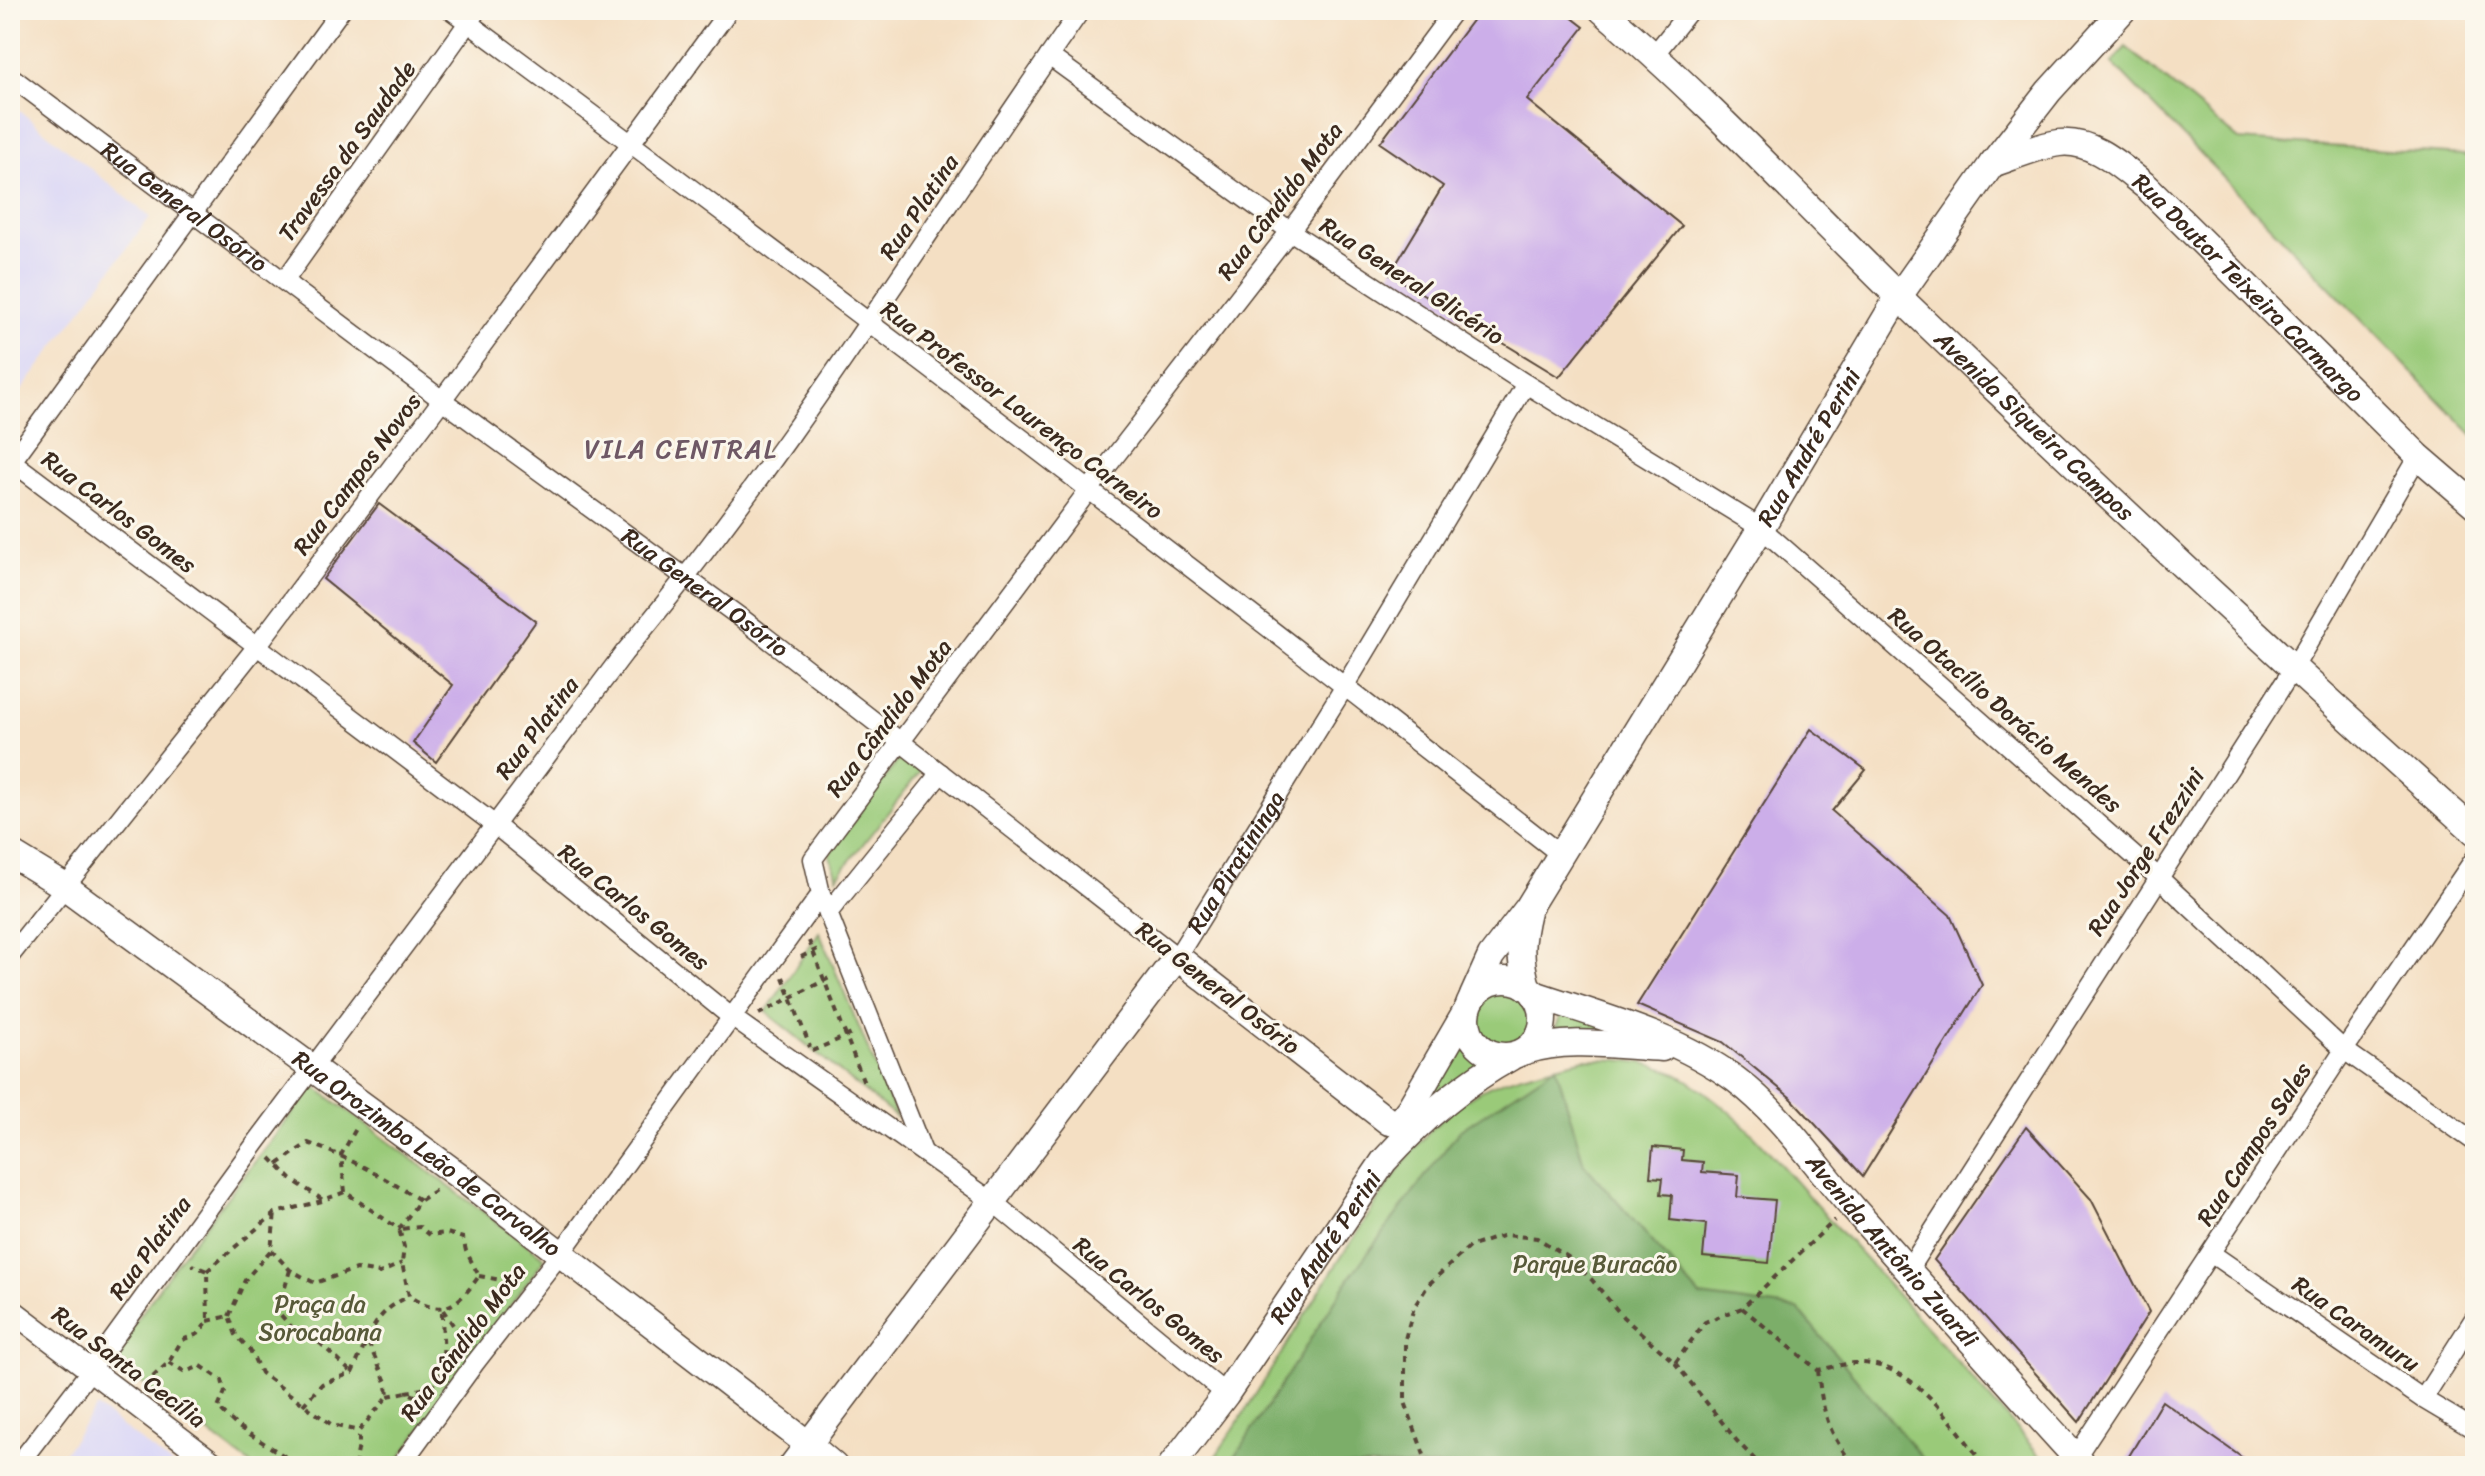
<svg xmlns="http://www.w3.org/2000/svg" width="2485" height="1476" font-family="Sriracha,sans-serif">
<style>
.built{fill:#d9d6f7}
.green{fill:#9aca79;stroke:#6a7a4c;stroke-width:2}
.forest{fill:#7bae69;stroke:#5b6c44;stroke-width:2}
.building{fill:#ccaee9}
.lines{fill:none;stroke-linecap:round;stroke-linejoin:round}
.minor-casing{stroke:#574537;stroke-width:21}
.tertiary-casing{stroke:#574537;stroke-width:25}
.secondary-casing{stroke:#574537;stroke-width:29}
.path{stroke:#574537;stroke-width:4;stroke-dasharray:6 6;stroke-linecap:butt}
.minor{stroke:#fff;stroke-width:18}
.tertiary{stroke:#fff;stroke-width:22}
.secondary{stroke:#fff;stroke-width:26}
.labels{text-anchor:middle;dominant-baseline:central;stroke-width:6;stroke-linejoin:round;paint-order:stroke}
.street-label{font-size:24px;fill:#3b2a1e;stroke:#fbf7ec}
.park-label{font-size:24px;fill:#585a39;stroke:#fbf7ec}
.neighbourhood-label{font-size:26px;letter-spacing:2px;fill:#6e5865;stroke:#fbf7ec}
</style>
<rect width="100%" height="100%" fill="#fbf7ec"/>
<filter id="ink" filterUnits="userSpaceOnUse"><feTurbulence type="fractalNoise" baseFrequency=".0125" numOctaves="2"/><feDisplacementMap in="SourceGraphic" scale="16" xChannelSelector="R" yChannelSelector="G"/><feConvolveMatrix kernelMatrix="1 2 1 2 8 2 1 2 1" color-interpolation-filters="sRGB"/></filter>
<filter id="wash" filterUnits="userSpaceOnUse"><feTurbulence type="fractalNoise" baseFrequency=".006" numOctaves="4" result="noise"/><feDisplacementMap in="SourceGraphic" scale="32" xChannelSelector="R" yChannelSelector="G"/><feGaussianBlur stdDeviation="1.8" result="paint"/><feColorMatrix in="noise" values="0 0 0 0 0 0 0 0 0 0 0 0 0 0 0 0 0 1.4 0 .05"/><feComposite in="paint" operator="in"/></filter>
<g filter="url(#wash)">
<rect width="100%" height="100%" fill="#f4dfc3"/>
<!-- built -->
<path class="built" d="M10,103L150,217L10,406Z
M96,1407L174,1466H55Z"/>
<!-- green -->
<path class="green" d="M2126,47L2239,140L2463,155L2475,158V437L2112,63Z
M903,754L923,768L837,877L829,854Z
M819,932L897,1118L766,1012Z
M1477 1017a27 27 0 1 1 54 0a27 27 0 1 1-54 0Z
M1563,1010L1642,1038L1552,1037Z
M1456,1041L1473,1057L1486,1064L1421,1109Z
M1584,1059C1621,1059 1657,1060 1689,1081C1744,1116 1784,1170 1827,1217C1902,1299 1976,1382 2049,1466H1209C1261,1390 1306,1310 1357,1233C1386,1189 1412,1143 1454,1108C1491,1078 1539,1071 1584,1059Z
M314,1086L545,1258L394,1466H253L110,1359L179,1259Z"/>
<!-- forest -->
<path class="forest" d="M1556,1066L1584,1164L1700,1296L1798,1309L1929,1466H1229L1352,1274L1459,1131Z"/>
<g id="blocks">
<!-- building -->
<path class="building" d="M1480,10H1562L1584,27L1527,100L1682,226L1559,377L1390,274L1443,186L1380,143Z
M379,504L536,621L436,762L413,743L453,685L323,579Z
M1811,729L1866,770L1832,811L1950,915L1982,985L1863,1176L1791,1098L1723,1042L1637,1005Z
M2026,1127L2091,1199L2149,1312L2079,1422L1934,1260Z
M1653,1147L1683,1150L1682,1160L1703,1162L1702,1172L1739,1175L1737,1197L1775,1200L1769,1263L1703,1257L1706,1224L1670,1220L1672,1195L1661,1194L1663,1178L1650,1177Z
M2162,1401L2254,1466H2123Z"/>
</g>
</g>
<g filter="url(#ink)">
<use href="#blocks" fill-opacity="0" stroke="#574537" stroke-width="2"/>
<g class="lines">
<!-- minor casing -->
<g class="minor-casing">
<g id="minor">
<path d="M451,10C825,286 1194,568 1560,854"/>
<path d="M1654,55L1690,10"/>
<path d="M1049,56L1290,231L1526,384L1761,528L2158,877L2344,1050L2475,1142"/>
<path id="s1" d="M10,76L442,400L744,620L1177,957L1345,686L1526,384"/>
<path d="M285,280L477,10"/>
<path d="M10,460L495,825L730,1016L993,1202L1226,1394"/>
<path d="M10,464L341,10"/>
<path d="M828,913L941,773"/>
<path d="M10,956L257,646L442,400L729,10"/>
<path d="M923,1152L828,913L821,894L813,859L1088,491L1290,231L1454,10"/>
<path d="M2212,1254L2423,1399L2475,1430"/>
<path d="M1908,1270L2293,669L2418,456"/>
<path d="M2423,1399L2475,1317"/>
<path d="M2076,1457L2344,1050L2475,858"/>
<path d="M17,1466L90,1371L256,1143L624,653C793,451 930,225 1081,10"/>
<path d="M400,1466L475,1363L561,1253L821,894"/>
</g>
</g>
<!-- tertiary casing -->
<g class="tertiary-casing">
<path id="tertiary" d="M10,1309L217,1466"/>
</g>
<!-- secondary casing -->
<g class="secondary-casing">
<g id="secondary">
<path id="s2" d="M1602,10C1706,99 1800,200 1898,296C2087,478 2279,657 2475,832"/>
<path id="s3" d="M1992,164C2013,157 2037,146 2059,143C2093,139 2122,168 2147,187L2418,456L2475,505"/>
<path id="s4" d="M10,853L64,886L458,1175L808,1444L834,1466"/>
<path d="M1527,911C1520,940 1519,958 1527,987"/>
<circle cx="1505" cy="1018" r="38"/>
<path id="s5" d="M1534,994C1602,1017 1676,1036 1735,1079C1782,1114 1815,1165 1853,1208C1930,1295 2006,1381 2084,1466"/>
<path id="s6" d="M1473,996L1491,956L1528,908L1761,528L1899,296L1992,164L2049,91L2123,10"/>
<path d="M1525,1051C1569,1037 1617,1046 1662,1048"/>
<path d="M792,1466L1177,957L1389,1122L1400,1121L1410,1108L1467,1010"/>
<path id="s7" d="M1171,1466L1226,1394L1384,1161C1422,1119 1462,1084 1511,1057"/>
</g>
</g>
<!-- path -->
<path class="path" d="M809,941L865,1085
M801,957L822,947
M783,977L810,1047
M759,1014L833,976
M812,1051L856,1032
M271,1158L291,1179L323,1200L345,1192L399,1229L420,1200L439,1188
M278,1164L308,1143C352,1159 380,1175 420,1200
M345,1192L341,1155L357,1127
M271,1250L290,1270L315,1283L356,1269L380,1273L402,1263
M290,1270L278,1312L296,1332L321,1344L352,1373
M207,1271L275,1213L322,1201
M479,1276L512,1282
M1742,1308L1818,1370C1829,1368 1842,1364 1854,1363C1915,1360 1952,1424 1985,1466
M443,1310L465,1343
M229,1316L245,1280L271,1250L275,1213
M208,1321L229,1316L236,1335L250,1350L261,1373L332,1425L359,1431
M169,1362L185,1372L201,1366L222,1380L225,1392L218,1408L237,1426L300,1466
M1675,1363L1737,1441L1761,1466
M1818,1370C1822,1410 1828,1435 1855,1466
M144,1385L169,1362L182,1340L198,1334L208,1321L207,1271L192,1265
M406,1392C415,1390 431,1389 437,1380C448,1364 441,1327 442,1308
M388,1396L406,1392L424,1400
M303,1405L322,1384L352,1373L367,1340
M355,1466L359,1445V1431L388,1396L387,1384L367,1340C377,1317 387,1307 409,1296L402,1263L404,1247L399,1229L420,1227L430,1235L447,1233L463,1238L466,1251L479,1276C458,1306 442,1319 409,1296
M1428,1466L1405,1402V1339L1414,1307L1429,1284L1469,1247L1505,1235L1537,1238L1568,1257L1592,1280L1623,1317L1675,1363L1705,1322L1742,1308L1835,1220"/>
<!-- minor -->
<use href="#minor" class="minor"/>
<!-- tertiary -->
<use href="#tertiary" class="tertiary"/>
<!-- secondary -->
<use href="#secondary" class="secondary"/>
</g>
</g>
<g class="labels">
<!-- street labels -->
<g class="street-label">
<text transform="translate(347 151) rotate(-54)">Travessa da Saudade</text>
<text transform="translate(1280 201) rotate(-53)">Rua Cândido Mota</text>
<text stroke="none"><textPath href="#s1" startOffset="218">Rua General Osório</textPath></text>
<text transform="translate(919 207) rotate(-56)">Rua Platina</text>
<text transform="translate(1412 281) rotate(33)">Rua General Glicério</text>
<text stroke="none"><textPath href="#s3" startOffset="314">Rua Doutor Teixeira Carmargo</textPath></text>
<text transform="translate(1022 410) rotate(37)">Rua Professor Lourenço Carneiro</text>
<text stroke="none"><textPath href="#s2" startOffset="600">Avenida Siqueira Campos</textPath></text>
<text stroke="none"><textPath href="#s6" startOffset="644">Rua André Perini</textPath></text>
<text transform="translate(357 474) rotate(-53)">Rua Campos Novos</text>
<text transform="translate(119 512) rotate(37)">Rua Carlos Gomes</text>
<text stroke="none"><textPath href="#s1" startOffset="866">Rua General Osório</textPath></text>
<text transform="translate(2005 710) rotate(41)">Rua Otacílio Dorácio Mendes</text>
<text transform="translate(889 718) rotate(-53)">Rua Cândido Mota</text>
<text transform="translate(537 728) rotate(-53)">Rua Platina</text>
<text transform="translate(2146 852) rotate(-57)">Rua Jorge Frezzini</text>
<text stroke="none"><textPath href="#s1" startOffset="1574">Rua Piratininga</textPath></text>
<text transform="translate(634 907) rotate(39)">Rua Carlos Gomes</text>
<text transform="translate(1218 988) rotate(38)">Rua General Osório</text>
<text transform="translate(2254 1144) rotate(-57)">Rua Campos Sales</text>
<text stroke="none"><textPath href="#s4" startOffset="514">Rua Orozimbo Leão de Carvalho</textPath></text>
<text stroke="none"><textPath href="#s7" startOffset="268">Rua André Perini</textPath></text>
<text transform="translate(150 1248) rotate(-54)">Rua Platina</text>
<text stroke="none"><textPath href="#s5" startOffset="452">Avenida Antônio Zuardi</textPath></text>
<text transform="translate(1149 1300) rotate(39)">Rua Carlos Gomes</text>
<text transform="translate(2356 1324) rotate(35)">Rua Caramuru</text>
<text transform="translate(463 1342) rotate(-53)">Rua Cândido Mota</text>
<text transform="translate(129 1367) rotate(37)">Rua Santa Cecília</text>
</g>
<!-- park labels -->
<g class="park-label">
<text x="1595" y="1264">Parque Buracão</text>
<text x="320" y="1304">Praça da<tspan x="320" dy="28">Sorocabana</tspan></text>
</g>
<!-- neighbourhood labels -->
<g class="neighbourhood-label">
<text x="681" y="449">VILA CENTRAL</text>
</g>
</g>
<!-- margin -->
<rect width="2485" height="1476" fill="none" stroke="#fbf7ec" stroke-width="40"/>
</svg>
